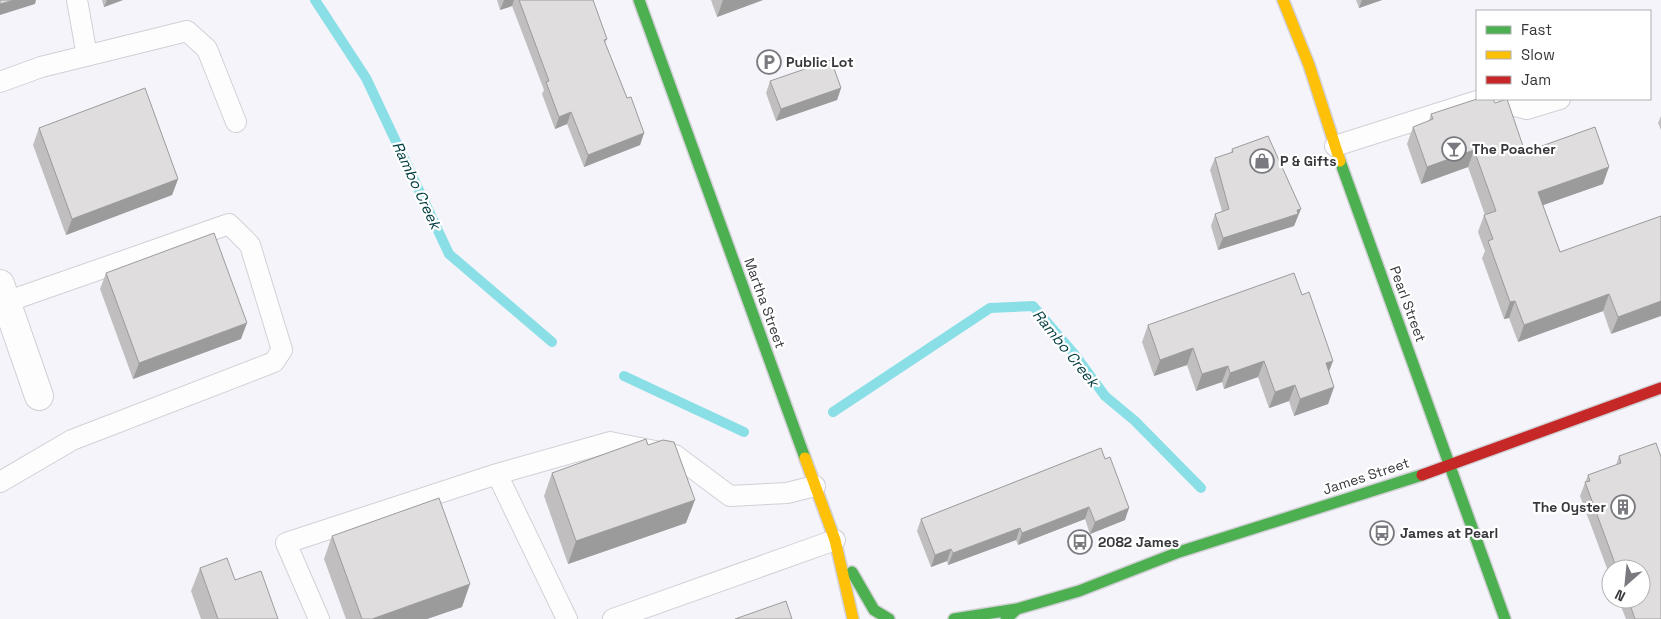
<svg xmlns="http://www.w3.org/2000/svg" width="1661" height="619" font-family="'Space Grotesk',sans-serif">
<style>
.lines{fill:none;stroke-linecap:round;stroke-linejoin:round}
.stream{stroke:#8adfe6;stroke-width:10}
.lane-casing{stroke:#d1d0d5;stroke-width:22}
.street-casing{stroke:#d1d0d5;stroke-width:30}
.fast-casing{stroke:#d1d0d5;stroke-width:14}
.slow-casing{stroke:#d1d0d5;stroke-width:14}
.jam-casing{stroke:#d1d0d5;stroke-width:14}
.lane{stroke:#fefdfe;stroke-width:20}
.street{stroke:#fefdfe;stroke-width:28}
.fast{stroke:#4caf50;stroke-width:11}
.slow{stroke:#ffc107;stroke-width:11}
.jam{stroke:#c62828;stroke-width:11}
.wall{fill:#c0bebf}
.shaded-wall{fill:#9c9b9b}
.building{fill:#dfddde;stroke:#9c9b9b}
.labels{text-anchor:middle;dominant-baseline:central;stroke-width:4.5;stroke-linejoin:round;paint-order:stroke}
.poi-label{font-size:14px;font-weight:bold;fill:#38373c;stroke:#fff;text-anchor:start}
.street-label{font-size:14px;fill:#38373c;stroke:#fff}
.water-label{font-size:15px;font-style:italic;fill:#003d40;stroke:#fff}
</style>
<rect width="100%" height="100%" fill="#f5f4fb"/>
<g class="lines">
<!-- stream -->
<path class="stream" d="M315,0L366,78L449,254L552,342
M624,376L744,432
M833,412L990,308L1033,306L1075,355L1105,396L1135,421L1201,488"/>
<!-- lane casing -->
<g class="lane-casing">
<path id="lane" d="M77,0L87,56
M0,82L41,67L187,31L207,49L236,122
M1335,146L1480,100H1493L1527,109L1560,99
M497,474L567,619
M0,482L72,440L274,362L282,350L250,245L229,224L6,302
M319,619L286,543L497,474L610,442L675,455L730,496L787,493L815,486
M613,619L835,540"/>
</g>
<!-- street casing -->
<g class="street-casing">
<path id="street" d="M0,284L39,396"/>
</g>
<!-- fast casing -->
<g class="fast-casing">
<path id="fast" d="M639,0L805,458
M1340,161L1505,619
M852,572L874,610L889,619
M954,619L1017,609
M1006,619L1017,609L1079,591L1179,552L1422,475"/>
</g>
<!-- slow casing -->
<g class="slow-casing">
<path id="slow" d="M1283,0L1309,65L1340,161
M805,458L835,540L853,619"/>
</g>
<!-- jam casing -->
<g class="jam-casing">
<path id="jam" d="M1422,475L1661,388"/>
</g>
<!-- lane -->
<use href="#lane" class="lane"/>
<!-- street -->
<use href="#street" class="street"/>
<!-- fast -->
<use href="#fast" class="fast"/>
<!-- slow -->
<use href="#slow" class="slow"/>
<!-- jam -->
<use href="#jam" class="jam"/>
</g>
<!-- wall -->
<path class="wall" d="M102,0H123L104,7Z
M497,0H593L607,39L605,43L627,98L644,133L640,145L584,167L567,124L555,129L542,94L544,90L512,6L500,10Z
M711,0H763L717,17Z
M1356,0H1382L1359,8Z
M770,81L841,88L837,100L776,121L766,93Z
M1495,103L1525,152L1603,184L1543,205L1560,252L1661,216L1611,334L1603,311L1518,342L1509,318L1504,319L1482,258L1485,251L1478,232L1484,215H1485L1468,167L1421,184L1407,144L1413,127L1429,121L1431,114Z
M1661,116V130L1658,123Z
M39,128L178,179L172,195L66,235L33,145Z
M1232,149L1296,221L1294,226L1218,250L1211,226L1215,214L1222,211L1210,170L1215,158L1231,153Z
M106,273L241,339L133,379L100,289Z
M1148,325L1329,371L1334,387L1328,404L1294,416L1289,401L1269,408L1258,377L1224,389L1222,382L1196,391L1187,365L1154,376L1142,342Z
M1656,443L1661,619H1626L1618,599H1641V569H1611V579L1580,496L1588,475L1616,465L1619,456Z
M648,445L686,523L568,564L544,496L552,473Z
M1101,448L1125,520L1090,534L1085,519L1018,545L1016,540L948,565L947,561L931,567L917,531L921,519Z
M332,536L462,607L427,619H346L324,559Z
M200,568L235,580L278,619H201L191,591Z"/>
<!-- shaded-wall -->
<path class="shaded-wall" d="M14,0H36L35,4L0,15V4Z
M107,0H123L104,7Z
M504,0H514L512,6L500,10Z
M723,0H763L717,17Z
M1362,0H1382L1359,8Z
M841,88L837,100L776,121L781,109Z
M571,112L567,124L555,129L559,117Z
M644,133L640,145L584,167L588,155Z
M1474,150L1468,167L1421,184L1427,167Z
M1609,167L1603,184L1532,209L1538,192Z
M178,179L172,195L66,235L72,219Z
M1301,209L1294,226L1218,250L1223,238Z
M1609,294L1603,311L1518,342L1524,325Z
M1515,301L1509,318L1504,319L1510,302Z
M1661,301V316L1611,334L1618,317Z
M247,323L241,339L133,379L139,363Z
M1193,348L1187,365L1154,376L1160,360Z
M1264,361L1258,377L1224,389L1230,373Z
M1333,361L1327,377L1326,363Z
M1228,366L1222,382L1196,391L1202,374Z
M1295,385L1289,401L1269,408L1275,392Z
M1334,387L1328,404L1294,416L1300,399Z
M695,500L686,523L568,564L576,541Z
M1089,507L1085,519L1018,545L1022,533Z
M1129,508L1125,520L1090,534L1095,522Z
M1020,528L1016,540L948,565L953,553Z
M951,549L947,561L931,567L935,555Z
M470,584L462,607L427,619H372Z"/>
<!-- building -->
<path class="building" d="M0,0H14L0,4Z
M519,0H593L607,39L604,40L627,98L631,97L644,133L588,155L571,112L559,117L546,82L549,81Z
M831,60L841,88L781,109L770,81Z
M145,88L178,179L72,219L39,128Z
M1477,99H1493L1495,103L1507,99L1525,152L1595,127L1609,167L1538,192L1560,252L1661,216V301L1618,317L1609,294L1524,325L1515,301L1510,302L1488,241L1493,239L1484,215L1496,211L1474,150L1427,167L1413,127L1433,119L1431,114Z
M1268,136L1301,209L1297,210L1298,214L1223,238L1215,214L1229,209L1215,158L1233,152L1232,149Z
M214,233L247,323L139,363L106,273Z
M1294,273L1302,295L1309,292L1333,361L1326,363L1334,387L1300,399L1295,385L1275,392L1264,361L1230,373L1228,366L1202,374L1193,348L1160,360L1148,325Z
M646,439L648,445L663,440L674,442L695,500L576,541L552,473Z
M1656,443L1661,457V619H1635L1628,599H1641V569H1617L1585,482L1590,481L1588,475L1621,463L1619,456Z
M1101,448L1105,459L1110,457L1129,508L1095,522L1089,507L1022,533L1020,528L953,553L951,549L935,555L921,519Z
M439,498L470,584L372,619H362L332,536Z
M227,558L235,580L261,571L278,619H218L200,568Z
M786,601L792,619H735Z"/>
<!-- icons -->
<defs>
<g id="parking-ring" transform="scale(1.25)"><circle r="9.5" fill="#fff" stroke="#7a797f" stroke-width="1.5"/><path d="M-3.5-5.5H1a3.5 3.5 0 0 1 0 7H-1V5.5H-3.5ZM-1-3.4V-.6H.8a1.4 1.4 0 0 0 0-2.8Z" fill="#7a797f"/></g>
<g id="bar-ring" transform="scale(1.25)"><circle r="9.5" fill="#fff" stroke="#7a797f" stroke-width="1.5"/><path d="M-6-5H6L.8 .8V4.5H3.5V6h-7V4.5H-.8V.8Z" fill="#7a797f"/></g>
<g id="shop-ring" transform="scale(1.25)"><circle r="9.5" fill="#fff" stroke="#7a797f" stroke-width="1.5"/><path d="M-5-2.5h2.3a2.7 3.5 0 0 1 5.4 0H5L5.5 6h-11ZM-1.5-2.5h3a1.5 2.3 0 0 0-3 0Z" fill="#7a797f"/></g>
<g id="building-ring" transform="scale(1.25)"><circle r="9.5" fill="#fff" stroke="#7a797f" stroke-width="1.5"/><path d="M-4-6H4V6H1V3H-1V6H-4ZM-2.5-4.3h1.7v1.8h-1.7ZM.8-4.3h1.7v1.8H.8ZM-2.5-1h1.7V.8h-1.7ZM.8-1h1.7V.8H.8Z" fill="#7a797f"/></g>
<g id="bus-ring" transform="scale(1.25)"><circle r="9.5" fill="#fff" stroke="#7a797f" stroke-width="1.5"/><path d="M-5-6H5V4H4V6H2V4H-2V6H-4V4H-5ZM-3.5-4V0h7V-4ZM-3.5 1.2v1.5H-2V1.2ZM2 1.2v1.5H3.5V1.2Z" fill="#7a797f"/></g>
</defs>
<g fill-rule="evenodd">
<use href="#parking-ring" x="769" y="62"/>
<use href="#bar-ring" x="1454" y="149"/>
<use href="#shop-ring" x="1262" y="161"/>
<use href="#building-ring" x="1623" y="507"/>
<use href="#bus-ring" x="1382" y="533"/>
<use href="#bus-ring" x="1080" y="542"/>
</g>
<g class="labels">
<!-- poi labels -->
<g class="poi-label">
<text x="786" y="62">Public Lot</text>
<text x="1472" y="149">The Poacher</text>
<text x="1280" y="161">P &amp; Gifts</text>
<text x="1606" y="507" text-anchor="end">The Oyster</text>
<text x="1400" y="533">James at Pearl</text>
<text x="1098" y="542">2082 James</text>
</g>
<!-- street labels -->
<g class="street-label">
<text transform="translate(765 303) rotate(70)">Martha Street</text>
<text transform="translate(1408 304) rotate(70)">Pearl Street</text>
<text transform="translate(1366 476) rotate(-18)">James Street</text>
</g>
<!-- water labels -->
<g class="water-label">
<text transform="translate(417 185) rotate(65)">Rambo Creek</text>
<text transform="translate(1066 348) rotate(51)">Rambo Creek</text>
</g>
</g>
<!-- legend -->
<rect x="1476" y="10" width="175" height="90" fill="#ffffff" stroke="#afafb1"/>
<rect x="1486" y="26" width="25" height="8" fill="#4caf50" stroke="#afafb1"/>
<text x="1521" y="35" font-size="15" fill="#38373c">Fast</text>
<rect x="1486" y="51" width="25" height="8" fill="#ffc107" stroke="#afafb1"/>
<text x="1521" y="60" font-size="15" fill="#38373c">Slow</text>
<rect x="1486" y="76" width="25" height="8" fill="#c62828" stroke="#afafb1"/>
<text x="1521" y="85" font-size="15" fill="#38373c">Jam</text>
<!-- north arrow -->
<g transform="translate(1626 584) rotate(207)"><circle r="24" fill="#ffffff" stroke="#afafb1"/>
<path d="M0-4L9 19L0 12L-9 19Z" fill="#7a797f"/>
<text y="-8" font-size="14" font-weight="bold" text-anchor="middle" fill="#38373c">N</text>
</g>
</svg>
